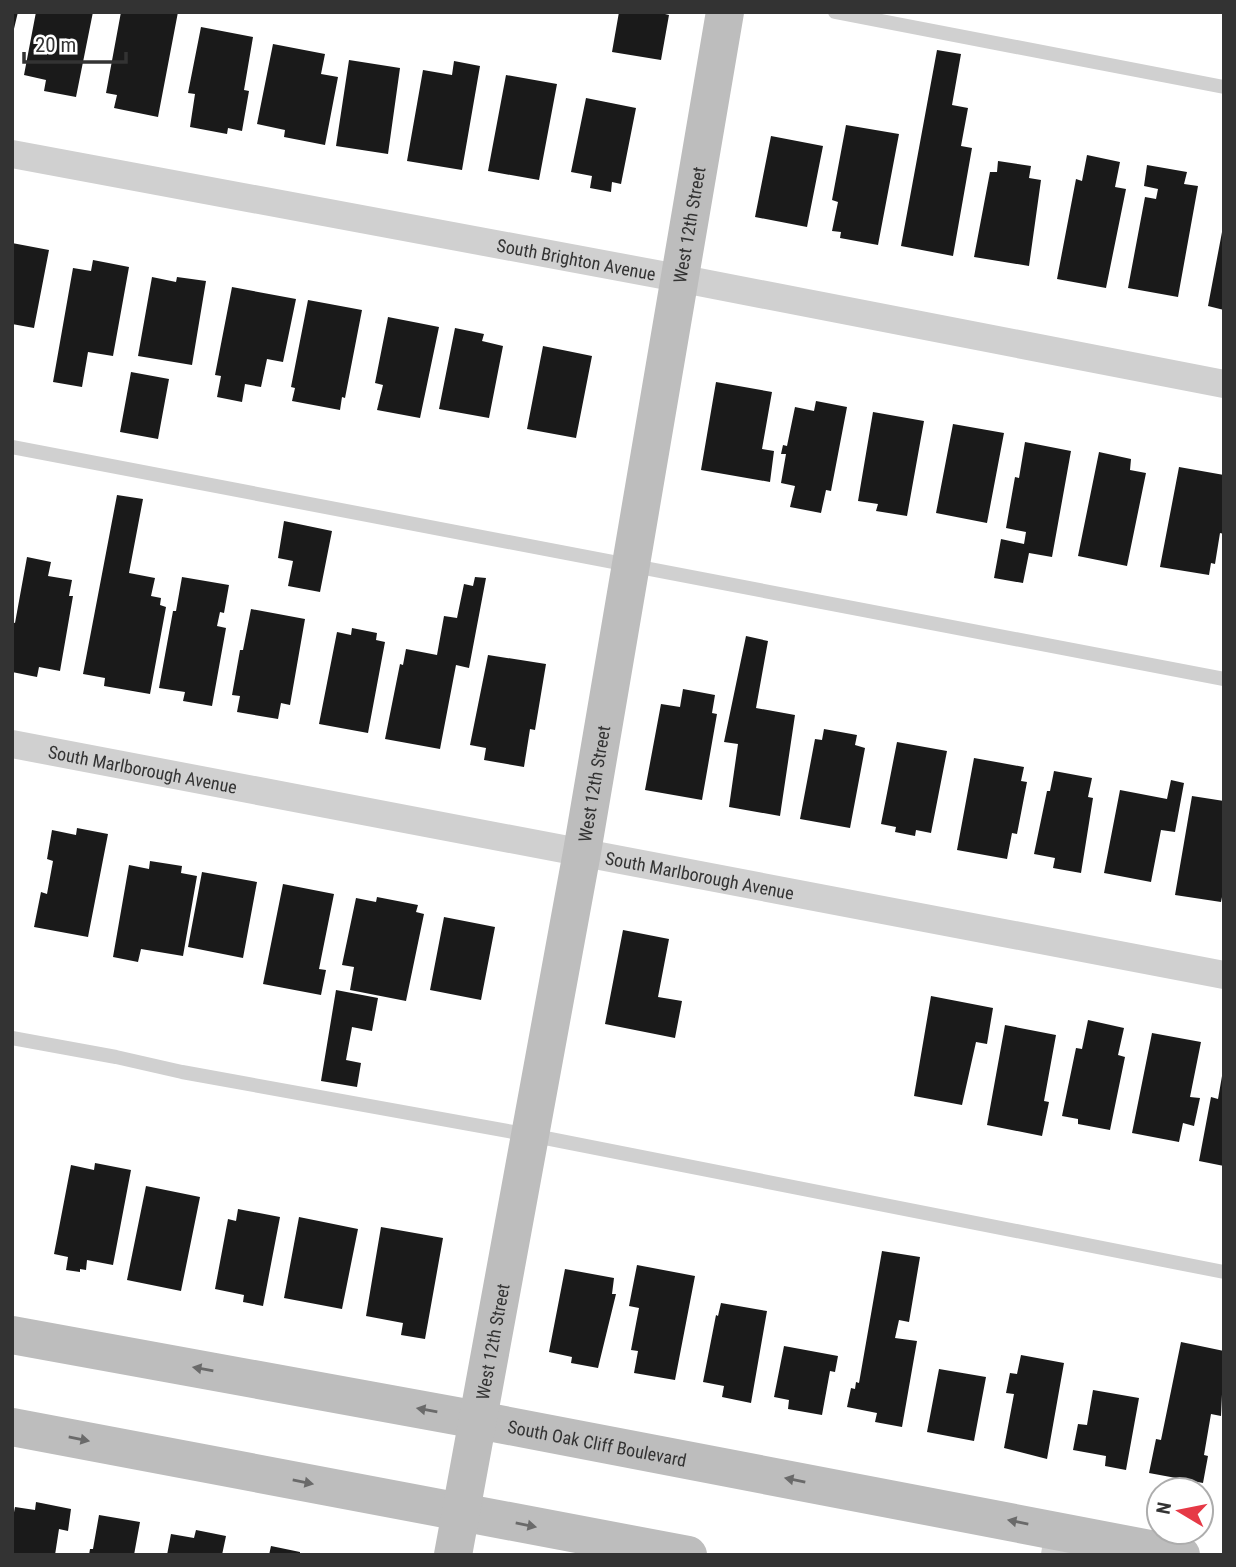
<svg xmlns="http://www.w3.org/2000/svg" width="1236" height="1567" font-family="'Roboto Condensed',sans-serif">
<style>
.building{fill:#1a1a1a}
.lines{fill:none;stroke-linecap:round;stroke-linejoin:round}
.lane{stroke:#d0d0d0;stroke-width:14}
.street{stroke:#d0d0d0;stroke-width:28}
.secondary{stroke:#bdbdbd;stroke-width:38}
.oneway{fill:#6a6a6a}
.labels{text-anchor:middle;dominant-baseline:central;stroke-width:7;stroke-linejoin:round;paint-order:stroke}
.street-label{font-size:18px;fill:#333;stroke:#fff}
</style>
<rect width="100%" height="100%" fill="#fff"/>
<!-- building -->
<path class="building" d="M12,12H18L13,33H12Z
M36,12H93L76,97L44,91L46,80L24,75Z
M121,12H178L158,117L114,108L117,95L106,93Z
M619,12H665V14L669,15L661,60L612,52Z
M201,27L253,37L244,90L249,91L242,131L228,128L227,134L190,127L195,94L188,93Z
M273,44L325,54L321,74L338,77L325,145L284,137L285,130L257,124Z
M937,50L961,54L952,105L968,108L961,146L972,148L953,256L901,246Z
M349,60L400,68L388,154L336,146Z
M454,61L480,66L462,170L407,161L423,70L452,75Z
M506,75L557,84L539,180L488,171Z
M586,98L636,108L621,184L612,182L611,192L590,188L592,176L571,172Z
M846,125L899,134L878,245L840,238L841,232L832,231L838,202L832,200Z
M771,136L823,146L807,227L755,217Z
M1087,155L1120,162L1115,187L1126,189L1106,288L1057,279L1076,179L1082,181Z
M998,161L1031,166L1029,178L1041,180L1029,266L974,257L990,172H997Z
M1147,165L1187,172L1184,184L1198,186L1178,297L1128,288L1145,197L1156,199L1158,189L1144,186Z
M1222,232H1224V310L1208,306Z
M12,243L49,250L34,328L12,324Z
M93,260L129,267L113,356L88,352L82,387L53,382L73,268L91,271Z
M152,277L176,282L177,277L206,281L192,365L138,356Z
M232,287L296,299L283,362L267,359L261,387L245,384L242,402L217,397L221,376L215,375Z
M308,300L362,310L345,398L342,397L340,410L292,401L295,388L291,387Z
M388,317L439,327L420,418L377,410L383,385L375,383Z
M455,328L484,334L482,341L503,346L489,418L439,409Z
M543,346L592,356L576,438L527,429Z
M131,372L169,379L158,439L120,432Z
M716,382L772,392L762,449L774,451L770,482L701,470Z
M816,401L847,407L831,491L826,490L821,513L790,507L795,486L781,483L786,454H781L783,445L787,446L795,407L814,411Z
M873,412L924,421L907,516L876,511L878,504L858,501Z
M953,424L1004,433L987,523L936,513Z
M1025,442L1071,451L1052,557L1029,553L1023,583L994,578L1001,539L1024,544L1026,532L1006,528L1015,477L1019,478Z
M1099,452L1131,459L1130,470L1146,473L1127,566L1078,556Z
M1179,467L1224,475V534L1220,533L1215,564L1211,563L1209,575L1160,567Z
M117,495L143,499L129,573L155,578L151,596L161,598L160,605L166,607L150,694L104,686L105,678L83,674Z
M284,521L332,531L320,592L288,586L293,561L278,558Z
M27,557L51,562L48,576L72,580L69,596H73L60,671L39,667L37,677L12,672V622L15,623Z
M182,577L229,585L224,613L220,612L217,626L226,628L212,706L183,701L185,692L159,688L173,611H176Z
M475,577L486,578L469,668L456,665L440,749L385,739L400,664L403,665L406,649L437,655L444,616L457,618L464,584L473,586Z
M251,609L305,619L290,705L281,703L278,719L237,712L240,696L232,695L240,650H243Z
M352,628L377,633L376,640L385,642L368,733L319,724L337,632L351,635Z
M746,636L768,641L756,708L795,715L780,816L729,807L738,744L724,742Z
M488,655L546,664L535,730L530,729L524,767L484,760L486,748L470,745Z
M683,689L715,695L712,713L717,714L702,800L645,790L661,704L680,707Z
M824,729L857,735L855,745L865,748L850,828L800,819L815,739L822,740Z
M897,742L947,751L931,833L916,830L915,836L895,832L896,827L881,824Z
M974,758L1024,767L1021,781L1027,782L1017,834L1012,833L1007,859L957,850Z
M1054,771L1092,778L1088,797L1093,798L1081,873L1053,868L1055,858L1034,854L1047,791H1050Z
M1171,780L1184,783L1175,832L1161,830L1151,882L1104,873L1120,790L1167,799Z
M1192,796L1224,801V887L1221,902L1175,895Z
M77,828L108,834L88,937L34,927L41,892L47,894L53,861L47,859L52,830L76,835Z
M150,861L182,866L181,873L197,876L183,956L141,949L138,962L113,957L129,865L149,869Z
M202,872L257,882L243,958L188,947Z
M283,884L334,894L319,969L326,970L321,995L263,984Z
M377,897L418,905L416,912L424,914L406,1001L350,990L354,967L342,965L356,898L376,902Z
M444,917L495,927L481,1000L430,990Z
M623,930L669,939L658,997L682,1001L675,1038L605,1024Z
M336,990L378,998L372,1031L352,1027L346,1060L361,1063L357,1087L321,1081Z
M931,996L993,1008L987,1044L976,1042L962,1105L914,1096Z
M1088,1020L1124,1028L1118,1055L1125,1057L1110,1130L1078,1124V1119L1062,1116L1076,1048L1082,1049Z
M1005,1025L1056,1035L1044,1101L1049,1102L1042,1136L987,1125Z
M1152,1033L1201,1042L1190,1097L1200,1098L1194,1126L1183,1123L1179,1142L1132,1133Z
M1222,1076H1224V1166L1199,1161L1211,1097L1218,1099Z
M95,1163L131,1170L113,1265L87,1260L86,1270L80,1269V1272L66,1270L68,1257L54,1254L71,1165L94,1170Z
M146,1186L200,1197L181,1291L127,1280Z
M238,1209L280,1217L263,1306L243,1302L244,1295L215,1289L228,1219L236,1221Z
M299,1217L358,1229L342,1309L284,1298Z
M381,1227L443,1238L425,1339L401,1335L403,1323L366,1316Z
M882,1251L920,1257L909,1322L899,1320L895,1338L917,1341L902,1427L875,1422L877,1413L847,1407L851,1388L855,1389L856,1382L859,1383Z
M637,1265L695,1276L675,1380L634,1373L638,1351L631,1350L639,1308L629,1306Z
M565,1269L614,1278L612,1294H616L598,1368L571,1363L572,1357L549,1352Z
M721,1303L767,1311L751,1403L722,1397L724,1386L703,1382L716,1315L718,1316Z
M1181,1342L1224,1351L1221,1416L1211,1414L1204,1455L1208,1456L1203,1483L1149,1473L1156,1439L1161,1440Z
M784,1346L838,1356L835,1372L830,1371L822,1415L788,1409L789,1400L774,1397Z
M1021,1355L1064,1363L1047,1459L1004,1448L1014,1394L1006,1393L1010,1373L1017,1374Z
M939,1369L986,1377L974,1441L927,1432Z
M1093,1390L1139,1398L1126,1470L1105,1466L1106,1456L1073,1450L1078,1424L1087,1425Z
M36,1502L71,1509L68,1531L59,1529L55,1555H12V1523L15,1507L35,1510Z
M99,1515L140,1522L134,1555H89L90,1549H93Z
M196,1530L226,1536L222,1555H167L171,1534L194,1538Z
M271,1546L300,1552V1555H269Z"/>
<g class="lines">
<!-- lane -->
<path class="lane" d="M835,12L1224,87
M12,447L1224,679
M12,1038L116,1057L182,1072L530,1135L1224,1272"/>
<!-- street -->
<g class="street">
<path id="s1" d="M12,154L678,278L1224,384"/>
<path id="s2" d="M12,744L1224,975"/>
<path d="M1055,1555L1059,1530"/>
</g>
<!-- secondary -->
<g class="secondary">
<path id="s3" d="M12,1335L478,1420L1181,1555"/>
<path d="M12,1427L688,1555"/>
<path id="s4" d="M453,1555L582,852L725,12"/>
</g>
</g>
<!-- one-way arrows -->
<defs><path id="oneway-solid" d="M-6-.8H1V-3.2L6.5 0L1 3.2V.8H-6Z" transform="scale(1.75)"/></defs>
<g class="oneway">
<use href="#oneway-solid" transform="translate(203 1369) rotate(-170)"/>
<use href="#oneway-solid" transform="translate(427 1410) rotate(-170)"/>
<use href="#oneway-solid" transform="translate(79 1439) rotate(11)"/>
<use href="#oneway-solid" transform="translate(795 1480) rotate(-169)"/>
<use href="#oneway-solid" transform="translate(303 1482) rotate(11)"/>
<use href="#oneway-solid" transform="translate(1018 1522) rotate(-169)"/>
<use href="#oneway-solid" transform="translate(526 1525) rotate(11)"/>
</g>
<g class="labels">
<!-- street labels -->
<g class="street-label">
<text stroke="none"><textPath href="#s4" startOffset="1351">West 12th Street</textPath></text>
<text stroke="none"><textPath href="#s1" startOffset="574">South Brighton Avenue</textPath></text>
<text stroke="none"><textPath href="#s2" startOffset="133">South Marlborough Avenue</textPath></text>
<text stroke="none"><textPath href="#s4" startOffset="784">West 12th Street</textPath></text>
<text stroke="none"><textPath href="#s2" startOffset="700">South Marlborough Avenue</textPath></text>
<text stroke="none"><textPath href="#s4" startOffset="217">West 12th Street</textPath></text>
<text stroke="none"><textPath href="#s3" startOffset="595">South Oak Cliff Boulevard</textPath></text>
</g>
</g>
<!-- border -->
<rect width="1236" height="1567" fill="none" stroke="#333333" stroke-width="28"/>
<!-- north arrow -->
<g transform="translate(1180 1511) rotate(280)"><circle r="33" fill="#ffffff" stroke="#adadad" stroke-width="2"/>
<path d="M0-5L12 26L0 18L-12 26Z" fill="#e63946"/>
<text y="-10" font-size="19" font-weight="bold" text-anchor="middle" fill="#333333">N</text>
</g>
<!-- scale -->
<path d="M24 52v10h102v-10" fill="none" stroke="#333333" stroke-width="3.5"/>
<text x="35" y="52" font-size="21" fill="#333333" stroke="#ffffff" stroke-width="5" paint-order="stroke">20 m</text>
</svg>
